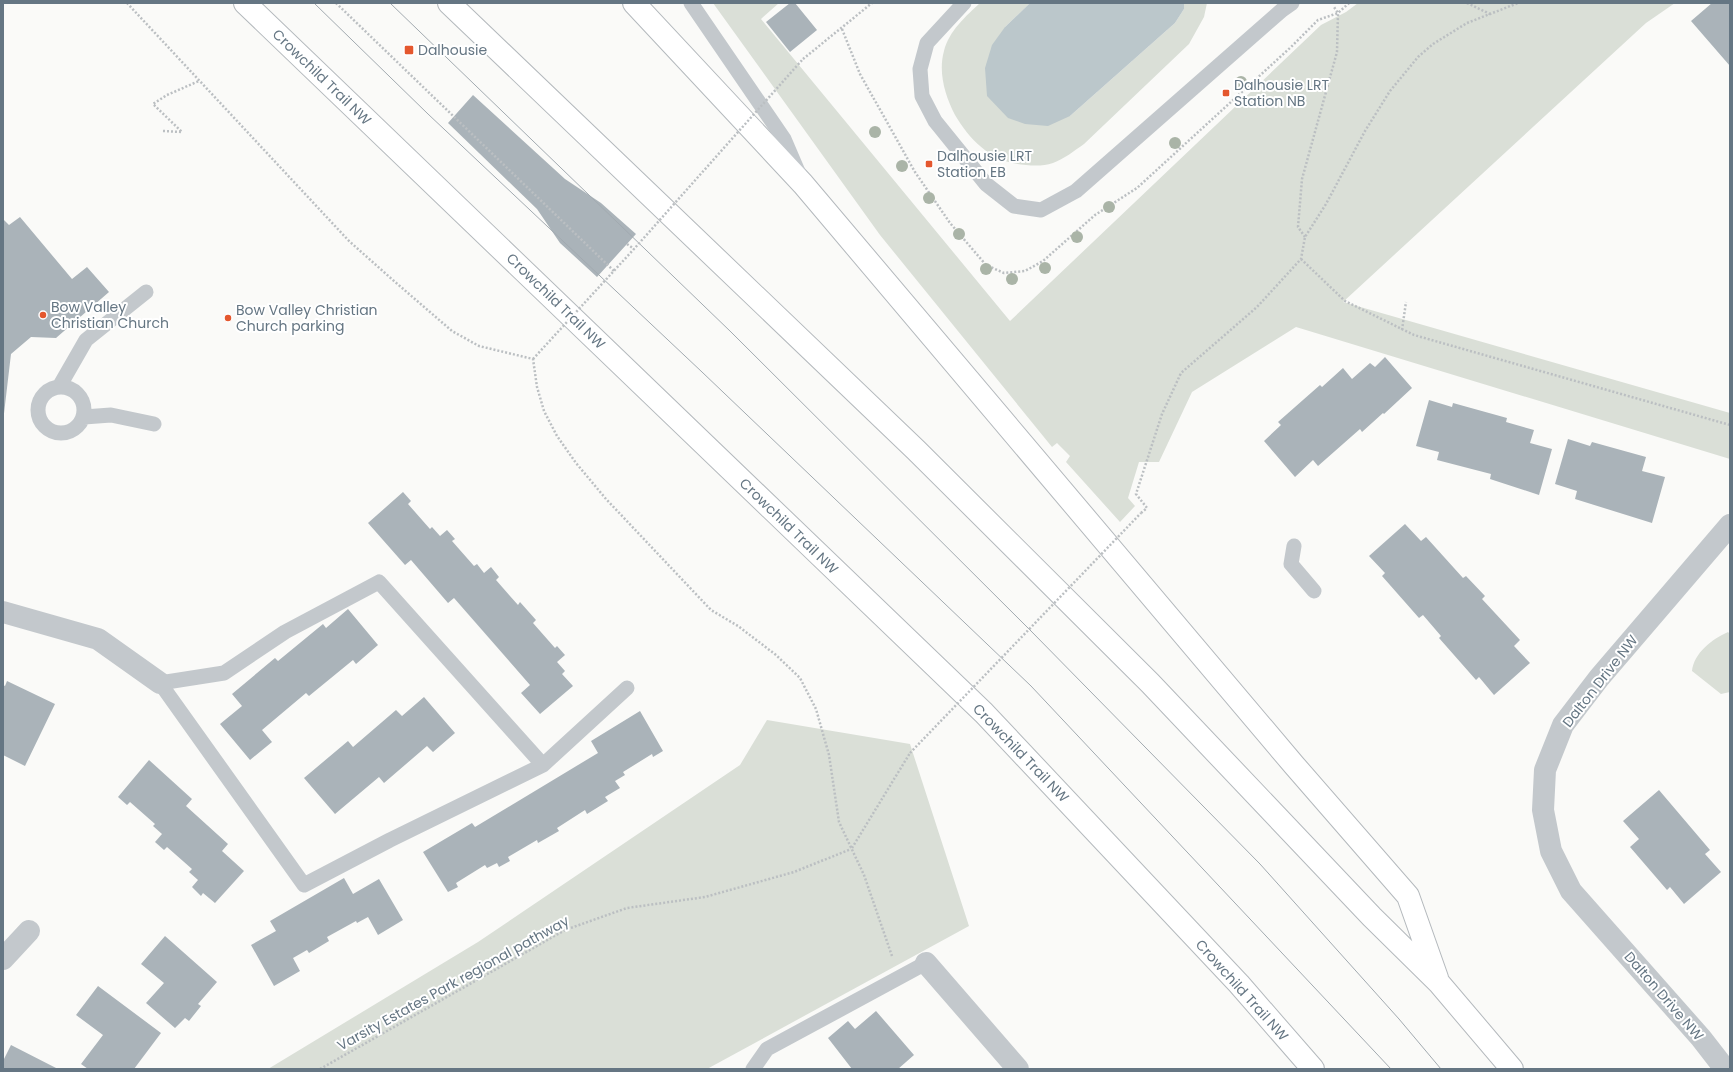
<svg xmlns="http://www.w3.org/2000/svg" width="1733" height="1072" font-family="Poppins,sans-serif">
<style>
.green{fill:#dadfd7}
.water{fill:#bbc7cb}
.building{fill:#aab3b9}
.lines{fill:none;stroke-linecap:round;stroke-linejoin:round}
.highway-casing{stroke:#b4b9bd;stroke-width:24}
.path{stroke:#bbbfc2;stroke-width:2.5;stroke-dasharray:2 2;stroke-linecap:butt}
.lane{stroke:#c3c8cc;stroke-width:15}
.street{stroke:#c3c8cc;stroke-width:22}
.highway{stroke:#fff;stroke-width:22}
.tram{stroke:#a2aab0;stroke-width:1}
.path-bridge{stroke:#bbbfc2;stroke-width:2.5;stroke-dasharray:2 2;stroke-linecap:butt}
.tree{fill:#aab4a7}
.poi-dot{fill:#e4572e;stroke:#fff;stroke-width:1.5}
.labels{text-anchor:middle;dominant-baseline:central;stroke-width:4;stroke-linejoin:round;paint-order:stroke}
.poi-label{font-size:14px;fill:#657683;stroke:#fff;text-anchor:start}
.street-label{font-size:14px;fill:#657683;stroke:#fff}
</style>
<rect width="100%" height="100%" fill="#fafaf8"/>
<!-- green -->
<path class="green" d="M713,3H779L761,19L1010,321L1321,25L1346,12L1358,3H1675L1646,23L1343,302L1730,413V459L1296,327L1192,392L1159,462H1139L1128,498L1135,506L1120,522L1066,462L1070,456L1057,443L1052,447L880,235Z
M980,3H1030L1005,27L1070,116L1175,23L1184,9V3H1207L1204,17L1189,44L1084,144C1074,151 1064,159 1053,163C1044,166 1035,166 1026,165C993,163 971,142 955,115C945,96 938,72 944,51C949,31 966,16 980,3Z
M1728,632L1730,634V692L1721,694L1692,671C1694,653 1712,639 1728,632Z
M767,720L910,744L969,926L707,1069H268L478,942L740,765Z"/>
<!-- water -->
<path class="water" d="M1030,3H1184V9L1175,23L1070,116L1048,126L1025,124L1008,118L987,96L985,68L992,45L1005,27Z"/>
<!-- building -->
<path class="building" d="M790,3H795L817,30L790,52L766,22Z
M1712,3H1730V66L1691,21Z
M473,95L565,179L601,203L636,234L597,277L560,243L537,209L448,123Z
M20,217L72,279L87,267L109,292L56,338L31,337L11,354L3,422V219L9,225Z
M1385,357L1412,388L1384,414L1383,413L1362,432L1360,429L1318,466L1313,460L1295,477L1264,441L1281,425L1278,422L1320,385L1322,387L1343,368L1352,379L1370,363L1375,367Z
M1429,400L1452,407L1453,403L1507,418L1506,422L1534,430L1530,443L1552,449L1539,495L1490,479L1491,474L1437,460L1439,452L1416,446Z
M1568,439L1590,446L1592,442L1646,457L1642,471L1665,477L1652,523L1575,499L1577,491L1555,484Z
M403,492L411,501L408,504L430,529L432,527L440,536L447,530L455,539L452,541L474,566L477,564L484,573L491,567L499,577L496,580L518,605L520,602L536,620L533,623L555,648L557,646L565,655L557,662L565,671L562,674L573,686L540,714L521,693L530,685L454,598L448,603L411,560L405,565L368,523Z
M1405,524L1421,541L1426,537L1463,578L1466,576L1485,596L1482,599L1520,640L1514,646L1530,663L1494,695L1479,677L1476,680L1439,638L1441,636L1423,615L1419,618L1382,576L1385,573L1369,556Z
M348,609L378,645L356,664L353,660L309,696L306,693L262,730L272,742L250,760L220,724L242,706L232,694L275,658L278,661L323,624L326,628Z
M7,681L55,704L25,766L3,755V685L5,686Z
M424,697L455,733L433,752L427,746L384,783L379,777L335,814L304,778L348,741L353,747L396,710L402,716Z
M640,711L663,751L653,757L652,754L623,772L625,775L615,781L620,788L605,797L608,801L587,814L585,810L557,828L559,831L538,843L537,840L508,857L510,861L499,867L497,863L487,868L485,865L456,883L458,887L448,892L423,852L472,823L475,827L598,753L591,741Z
M149,760L192,799L186,806L228,844L222,851L244,871L215,903L203,893L201,896L192,887L198,880L189,872L192,869L167,847L164,850L155,842L162,834L153,826L155,824L130,802L127,805L118,797Z
M1659,790L1710,850L1705,854L1721,872L1684,904L1670,887L1667,890L1630,847L1639,839L1623,821Z
M344,878L353,894L379,879L403,920L378,935L368,917L357,923L356,921L327,937L329,941L309,953L307,950L293,958L300,971L274,986L251,945L276,931L270,921Z
M165,936L217,982L198,1004L201,1006L189,1021L185,1018L175,1028L146,1003L164,983L141,964Z
M98,986L161,1033L134,1069H88L81,1064L103,1035L76,1015Z
M876,1011L914,1055L898,1069H852L828,1038L848,1021L855,1029Z
M11,1045L58,1069H3V1061Z"/>
<g class="lines">
<!-- highway casing -->
<g class="highway-casing">
<path id="highway" d="M245,3L984,713L1239,984L1313,1069
M449,3L916,450L1150,683L1372,917L1439,983L1512,1069
M634,3L803,184L1294,765L1408,896L1437,978"/>
</g>
<!-- path -->
<path class="path" d="M127,3L349,241L394,281L452,331L479,346L533,359L537,387L544,411L557,436L576,463L606,499L711,610L738,626L776,655L800,678L816,709L829,755L839,822L864,875L892,956
M336,3L614,271
M1467,3L1490,14
M842,29L860,74L915,172L950,223L986,265L1004,273L1025,271L1043,261L1095,215L1137,188L1291,47L1318,20L1338,13L1349,3
M803,59L872,3
M163,131L182,132L153,104L167,95L199,81
M1305,237L1298,227L1302,179L1337,52L1338,13L1334,7
M627,244L634,249
M1301,259L1345,301L1414,335L1730,425
M1402,330L1406,302
M1141,513L1147,508L1136,494L1162,414L1181,373L1257,307L1301,259L1305,237L1326,204L1365,131L1390,91L1418,57L1433,44L1467,23L1518,3
M852,848L910,753
M320,1069L565,930L627,908L705,897L794,872L851,849"/>
<!-- lane -->
<path class="lane" d="M691,3L784,139L799,174
M964,3L927,43L920,69L922,96L935,121L986,184L1014,206L1041,210L1076,191L1282,10L1292,3
M59,387L86,340L146,292
M38 410a23 23 0 1 1 46 0a23 23 0 1 1-46 0Z
M84,417L111,415L154,424
M1294,546L1291,564L1314,591
M543,765L379,582L285,632L224,673L160,683L304,885L390,840L543,765L627,688
M753,1069L767,1049L926,963"/>
<!-- street -->
<path class="street" d="M3,612L98,639L160,683
M3,959L29,931
M926,963L1018,1069
M1725,1069L1701,1038L1571,891L1551,851L1543,810L1545,770L1563,725L1599,678L1730,525"/>
<!-- highway -->
<use href="#highway" class="highway"/>
<!-- tram -->
<path class="tram" d="M314,3L428,114L702,372L1031,686L1391,1069
M390,3L731,332L1031,631L1260,864L1399,1019L1441,1069"/>
<!-- path-bridge -->
<path class="path-bridge" d="M533,359L634,249L803,59
M910,753L1141,513"/>
</g>
<!-- trees -->
<g class="tree">
<circle cx="1241" cy="82" r="6"/>
<circle cx="875" cy="132" r="6"/>
<circle cx="1175" cy="143" r="6"/>
<circle cx="902" cy="166" r="6"/>
<circle cx="929" cy="198" r="6"/>
<circle cx="1109" cy="207" r="6"/>
<circle cx="959" cy="234" r="6"/>
<circle cx="1077" cy="237" r="6"/>
<circle cx="1045" cy="268" r="6"/>
<circle cx="986" cy="269" r="6"/>
<circle cx="1012" cy="279" r="6"/>
</g>
<!-- markers -->
<g class="poi-dot">
<rect x="404" y="45" width="10" height="10" rx="2"/>
<rect x="1222" y="89" width="8" height="8" rx="2"/>
<rect x="925" y="160" width="8" height="8" rx="2"/>
<circle cx="43" cy="315" r="4"/>
<circle cx="228" cy="318" r="4"/>
</g>
<g class="labels">
<!-- poi labels -->
<g class="poi-label">
<text x="418" y="50">Dalhousie</text>
<text x="1234" y="85">Dalhousie LRT<tspan x="1234" dy="16">Station NB</tspan></text>
<text x="937" y="156">Dalhousie LRT<tspan x="937" dy="16">Station EB</tspan></text>
<text x="51" y="307">Bow Valley<tspan x="51" dy="16">Christian Church</tspan></text>
<text x="236" y="310">Bow Valley Christian<tspan x="236" dy="16">Church parking</tspan></text>
</g>
<!-- street labels -->
<g class="street-label">
<text transform="translate(322 77) rotate(44)">Crowchild Trail NW</text>
<text transform="translate(556 301) rotate(44)">Crowchild Trail NW</text>
<text transform="translate(789 526) rotate(44)">Crowchild Trail NW</text>
<text transform="translate(1600 681) rotate(-52)">Dalton Drive NW</text>
<text transform="translate(1021 753) rotate(46)">Crowchild Trail NW</text>
<text transform="translate(453 983) rotate(-29)">Varsity Estates Park regional pathway</text>
<text transform="translate(1242 990) rotate(48)">Crowchild Trail NW</text>
<text transform="translate(1664 996) rotate(49)">Dalton Drive NW</text>
</g>
</g>
<!-- border -->
<rect width="1733" height="1072" fill="none" stroke="#657683" stroke-width="8"/>
</svg>
